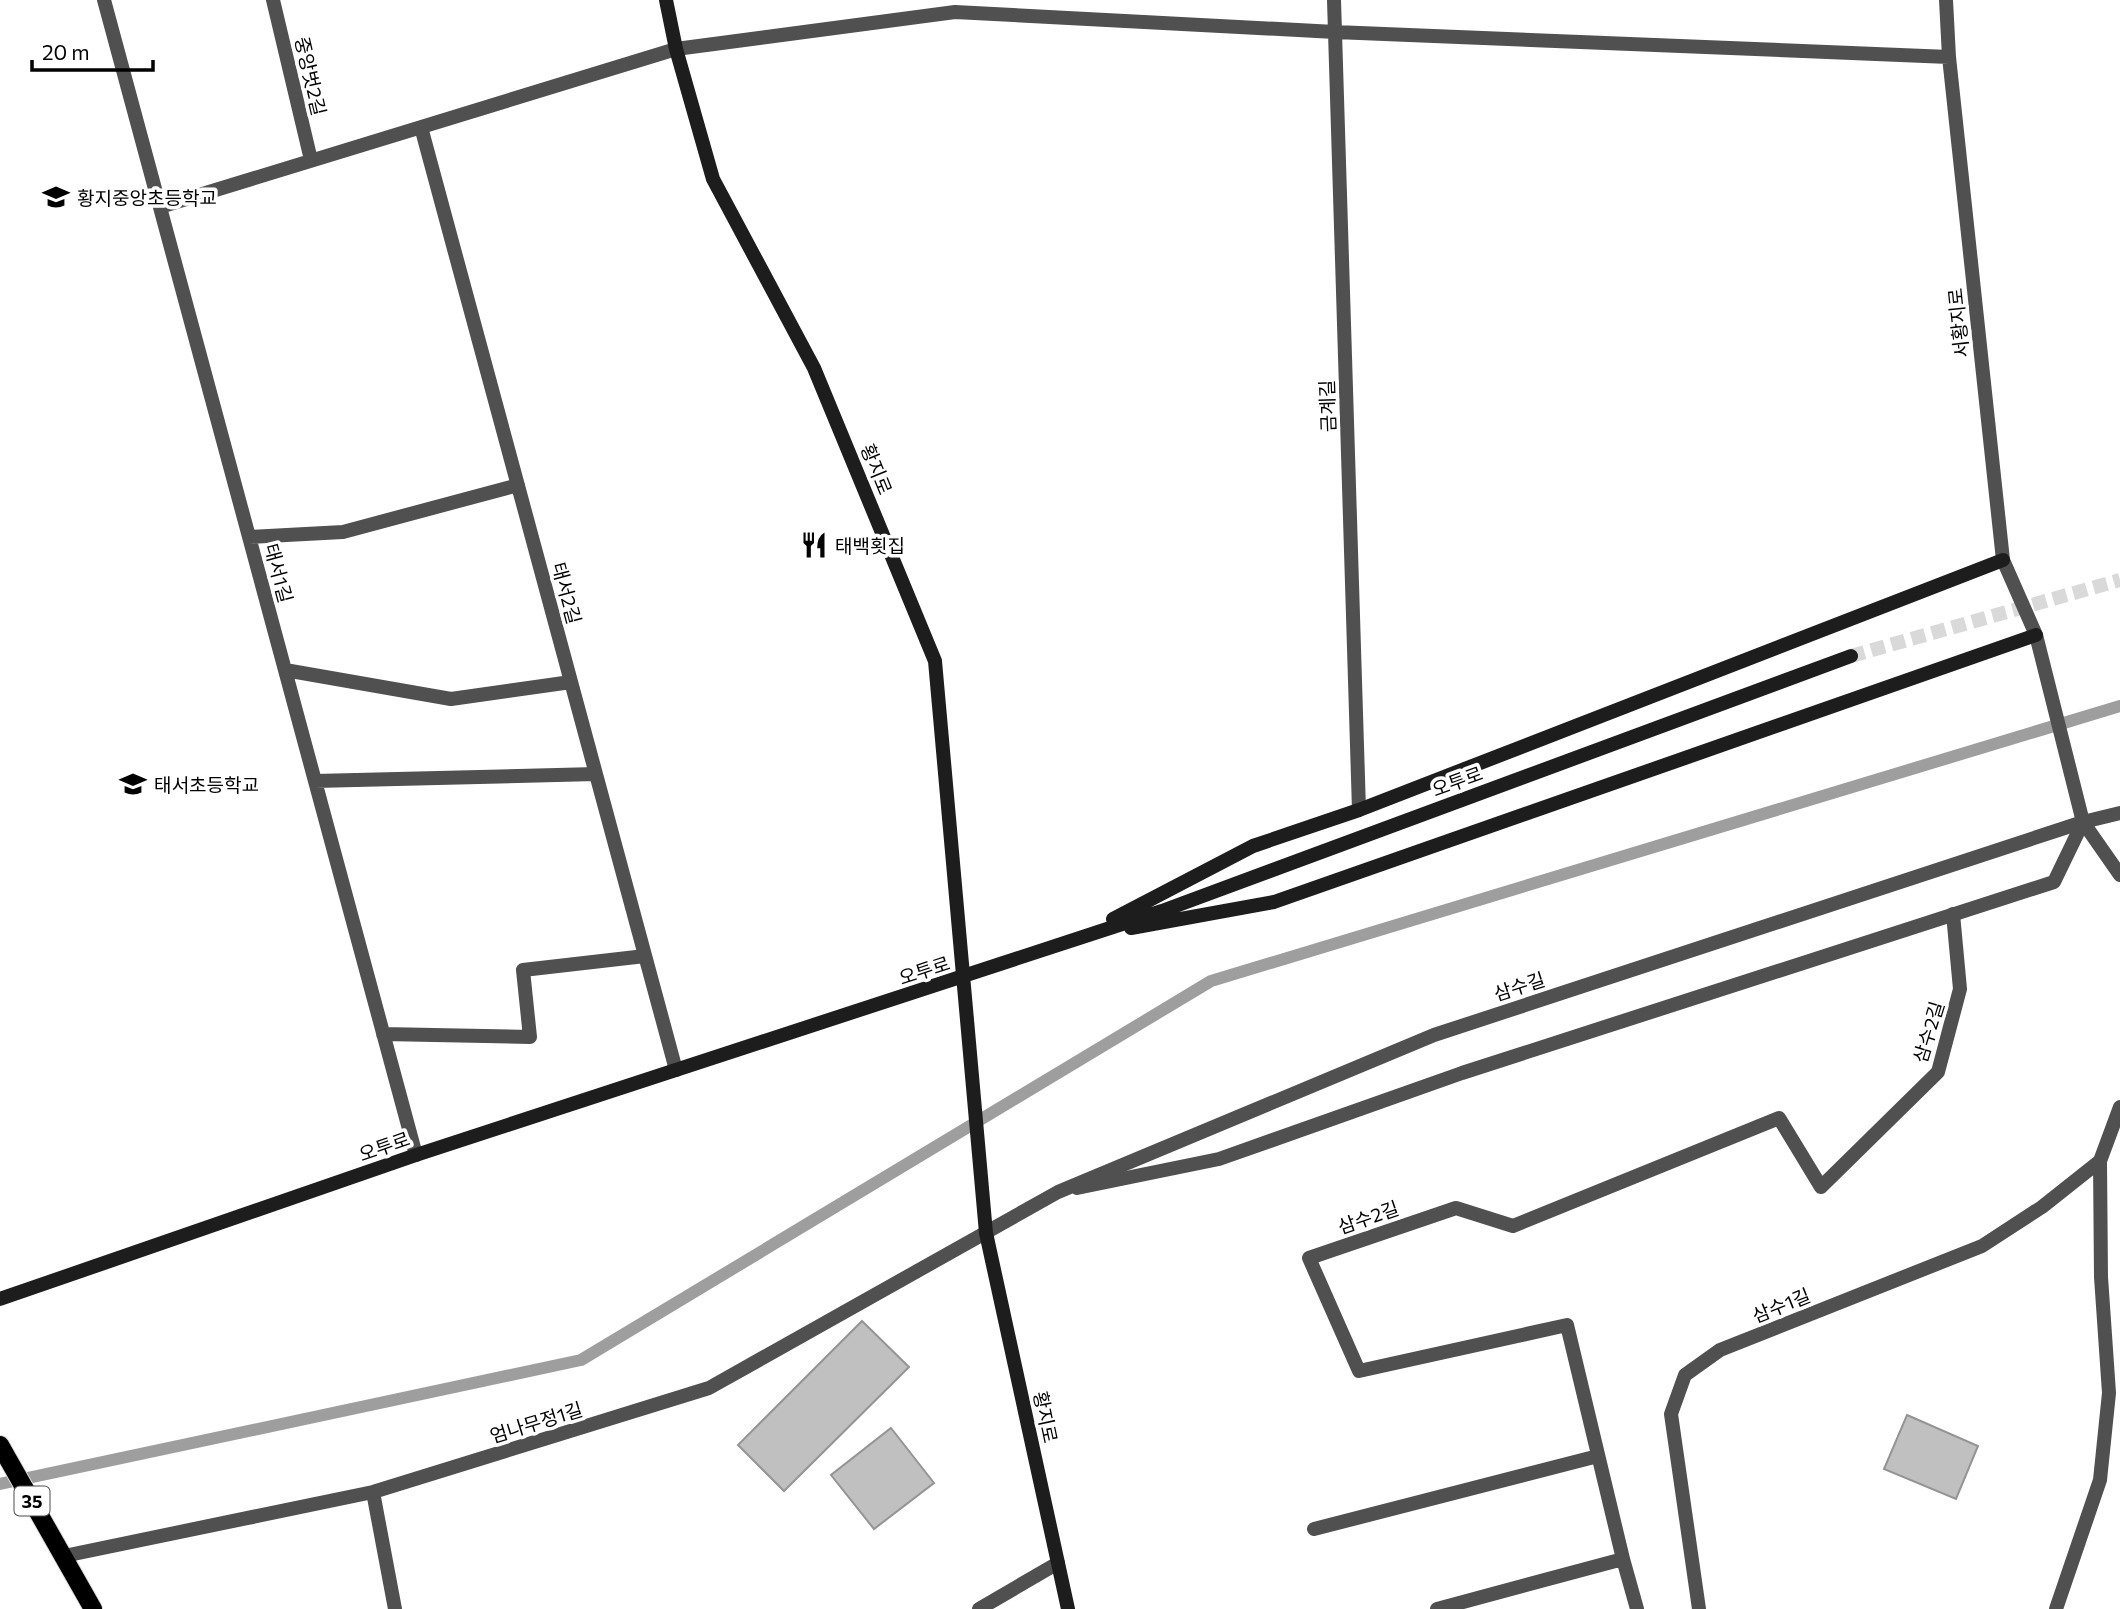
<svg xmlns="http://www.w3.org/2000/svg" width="2120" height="1609" font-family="Commissioner,'Noto Sans KR',sans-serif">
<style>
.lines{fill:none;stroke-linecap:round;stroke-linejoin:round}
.stream{stroke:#9e9e9e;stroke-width:12}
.building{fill:#c0c0c0;stroke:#949494;stroke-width:2}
.secondary-tunnel{stroke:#d9d9d9;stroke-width:14;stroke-dasharray:14 7;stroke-linecap:butt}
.primary-casing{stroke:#dbdbdb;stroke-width:20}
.lane{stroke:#505050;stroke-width:14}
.street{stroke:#505050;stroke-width:14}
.secondary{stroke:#1d1d1d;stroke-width:14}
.primary{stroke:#000;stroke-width:18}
.labels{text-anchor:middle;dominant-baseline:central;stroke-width:7;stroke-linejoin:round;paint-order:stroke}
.shield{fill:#fff;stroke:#4c4c4c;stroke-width:2}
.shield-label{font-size:18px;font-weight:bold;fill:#000}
.street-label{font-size:19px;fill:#000;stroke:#fff}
.poi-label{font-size:19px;fill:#000;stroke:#fff;text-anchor:start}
</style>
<rect width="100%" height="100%" fill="#fff"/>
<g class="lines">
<!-- stream -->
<path class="stream" d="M0,1484L581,1360L1211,981L2120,706"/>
</g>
<!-- building -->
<path class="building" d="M862,1321L909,1367L784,1491L738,1445Z
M1907,1415L1978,1446L1956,1499L1884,1469Z
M891,1428L934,1483L874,1529L831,1475Z"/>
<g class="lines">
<!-- secondary-tunnel -->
<path class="secondary-tunnel" d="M1851,656L2120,580"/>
<!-- primary casing -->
<g class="primary-casing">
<path id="primary" d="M0,1445L93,1609"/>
</g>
<!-- lane -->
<path class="lane" d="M1077,1188L1219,1159L1462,1073L2054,882L2083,822"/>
<!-- street -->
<path class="street" d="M104,0L416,1155
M273,0L311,160
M1334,0L1359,810
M1946,0L1949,57L2003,560L2036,635L2083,822L2120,875
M421,127L676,1070
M160,207L676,49L955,12L1335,32L1949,57
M249,537L343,532L518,485
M285,670L451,699L571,682
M315,781L596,774
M383,1034L530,1037L523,970L645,956
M373,1492L395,1609
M1314,1529L1598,1456
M64,1556L373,1492L709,1388L1058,1192L1434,1035L2083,822L2120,813
M1623,1559L1637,1609
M979,1609L1058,1563
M1437,1609L1623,1559L1567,1325L1359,1371L1309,1258L1456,1208L1513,1226L1779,1118L1821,1187L1938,1072L1960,989L1953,914
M1699,1609L1671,1414L1685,1375L1720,1350L1982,1246L2042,1207L2100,1161
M2056,1609L2100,1480L2109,1393L2101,1277L2100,1161L2120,1107"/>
<!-- secondary -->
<path class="secondary" d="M666,0L676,49L713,179L814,368L935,661L986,1233L1068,1609
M1113,919L1253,846L1359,810L2003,560
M1131,928L1274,902L2036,635
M0,1299L416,1155L1162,911L1851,656"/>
<!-- primary -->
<use href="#primary" class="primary"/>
</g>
<!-- icons -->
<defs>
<g id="school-bare" transform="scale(2.1)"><path d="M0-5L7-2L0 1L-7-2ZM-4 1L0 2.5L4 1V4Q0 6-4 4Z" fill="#000" stroke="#fff" stroke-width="2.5" paint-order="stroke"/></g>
<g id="restaurant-bare" transform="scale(2.1)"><path d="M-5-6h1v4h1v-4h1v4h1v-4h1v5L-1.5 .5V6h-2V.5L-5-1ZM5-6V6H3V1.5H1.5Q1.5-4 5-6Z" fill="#000" stroke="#fff" stroke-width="2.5" paint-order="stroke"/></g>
</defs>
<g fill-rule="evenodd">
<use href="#school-bare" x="56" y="197"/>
<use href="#restaurant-bare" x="814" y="545"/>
<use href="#school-bare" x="133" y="784"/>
</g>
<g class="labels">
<!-- shield labels -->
<rect class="shield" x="14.5" y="1486.5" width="35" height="29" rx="5"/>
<g class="shield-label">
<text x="32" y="1501">35</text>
</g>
<!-- street labels -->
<g class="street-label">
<text transform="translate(311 76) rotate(77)">중앙벗2길</text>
<text transform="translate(1958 323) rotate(-96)">서황지로</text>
<text transform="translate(1327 406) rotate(-92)">금계길</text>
<text transform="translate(877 469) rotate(68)">황지로</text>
<text transform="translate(279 573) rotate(75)">태서1길</text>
<text transform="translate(567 593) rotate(75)">태서2길</text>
<text transform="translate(1457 781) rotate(-20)">오투로</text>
<text transform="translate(924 970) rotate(-18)">오투로</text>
<text transform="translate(1519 986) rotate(-18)">삼수길</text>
<text transform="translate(1928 1032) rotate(-73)">삼수2길</text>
<text transform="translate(384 1146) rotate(-19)">오투로</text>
<text transform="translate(1368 1217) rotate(-19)">삼수2길</text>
<text transform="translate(1781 1305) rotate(-22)">삼수1길</text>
<text transform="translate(1046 1417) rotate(78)">황지로</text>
<text transform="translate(536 1422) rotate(-17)">엄나무정1길</text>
</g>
<!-- poi labels -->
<g class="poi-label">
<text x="77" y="197">황지중앙초등학교</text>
<text x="835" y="545">태백횟집</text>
<text x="154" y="784">태서초등학교</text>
</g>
</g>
<!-- scale -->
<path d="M32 60v10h121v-10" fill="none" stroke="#000000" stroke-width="3.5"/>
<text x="42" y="60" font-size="21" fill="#000000" stroke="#ffffff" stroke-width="5" paint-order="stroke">20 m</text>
</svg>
